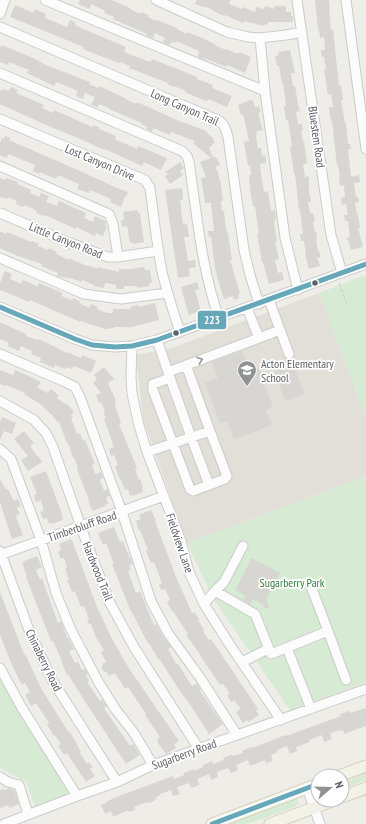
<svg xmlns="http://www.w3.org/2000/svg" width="366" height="824" font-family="'PT Sans Narrow',sans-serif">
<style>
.education{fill:#e1dfd8}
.green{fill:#d6ead4}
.building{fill:#d7d6d3}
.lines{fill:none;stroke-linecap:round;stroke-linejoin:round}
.minor-casing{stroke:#cbcbca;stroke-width:11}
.major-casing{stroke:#d6ceb6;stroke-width:13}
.path{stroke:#cacecb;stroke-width:1;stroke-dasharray:4 2;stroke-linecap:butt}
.minor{stroke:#fcfcfc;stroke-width:9}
.major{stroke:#f3f2e9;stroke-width:11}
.bus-1-casing{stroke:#fff;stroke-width:8}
.bus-1{stroke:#66a7ba;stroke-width:5}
.oneway{stroke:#95979a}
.bus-dot{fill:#5d6166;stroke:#fff;stroke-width:1.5}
.labels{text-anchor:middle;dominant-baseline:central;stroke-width:3.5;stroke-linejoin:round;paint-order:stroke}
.street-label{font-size:12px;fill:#5d6166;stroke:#fff}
.poi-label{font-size:12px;fill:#5d6166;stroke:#fff;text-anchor:start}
.park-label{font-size:12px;fill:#328139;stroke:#fff}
.line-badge{stroke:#fff;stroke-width:1.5}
.badge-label{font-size:11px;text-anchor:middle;font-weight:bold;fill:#fff}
</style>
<rect width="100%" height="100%" fill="#eeede8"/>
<!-- education -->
<path class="education" d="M319,293L366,418V476L187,543L143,419L136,355L172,348Z"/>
<!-- green -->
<path class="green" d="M366,275V418L319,293Z
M366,476V682L290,710L213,598L187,543Z
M0,666L74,792L35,806L26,782L0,768Z
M366,773V780L342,789V784Z
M294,799H297L299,804L296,806L248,824H227Z"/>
<!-- building -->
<path class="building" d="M80,0H112L130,8V9L141,14V12L148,15V17L156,21L157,20L177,28V29L187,34V32L202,38L216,45V46L226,50V49L238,54L239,52L251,57L245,73L227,65L226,67L204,58V59L198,57L199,51L176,41L175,43L171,42V44H169V45L163,42L165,38L155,33L153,38L146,35L147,34L113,19L114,17L104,13L105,11L91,4L90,9L78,4Z
M197,0H231L229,4L242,9L243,7L255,12L256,7L264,9L265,6L274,9V6H286V12H291V16H293V22H268V25L265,24L264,26L244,21L243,23L225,15L224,16L213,11V10L203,6V7L195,4Z
M315,0H329L330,9H329L331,30H333L339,86L341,85L343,100H341L345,123H346L348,144H350L351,149H348L351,177L359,175L360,182L354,183L356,197H358L359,202L355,203L357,214H358L360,228H358L363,247L351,250L347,238L350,237L348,221H345L344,215H348L346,204L342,205L341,198L345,197L344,185L340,186L339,179L340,178L338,165L337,166L332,121H331L329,107H333L331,94L328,95L324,69H326L324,57H322L321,50H325L324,37L320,38L319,29H318Z
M15,5L33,13L35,9L46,14L45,18L67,27L70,20L76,23L75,25L81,28L126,47L124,52L150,62L152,59L197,77V79L213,85L212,88L232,96L227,107L208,99L207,101L196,97L185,92L186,91L174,86V87L167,84L168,83L129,68L130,66L120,62L119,63L90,52L83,49L84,47L10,17Z
M2,45L33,58L46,65L90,82L89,84L98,88L99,86L127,99V100L136,104L137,102L179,121L204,130L214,139L213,140L215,142L209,148L213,157L215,156L216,159L217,158L220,165L215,167L218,172L219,179H220L223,201H221L222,211H224L226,229L228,233L229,240L232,260H230L240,294L238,295L239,298L234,300L233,296L224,299L218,280L215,268L211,237H209L208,231H214L211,203H205L201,178L206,177L200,162L211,158L193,143L195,141L171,132L170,135L153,128L152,132L146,129L147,127L141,124L142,123L109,109V108L99,104L98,107L91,105L95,97L85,93L83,99L76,96L78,91L56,82L54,86L27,73L29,70L9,62L8,65L0,62V46L2,47Z
M290,50L295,73H291L293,86H295L298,104L300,111L296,112L298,124H302L303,131H301L303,142L304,141L305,149L307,163L303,164L305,177L309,176V194H310L311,202H308L310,213H313L315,221H313L315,232H316L317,239H316L318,251H319L321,257L317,258L320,266L309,269L305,255H306L304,241H301L300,234H303L300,210H299L295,174H294L290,147H292L288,120H286L284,106H286L283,83L282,84L279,66H277L275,56L279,55L278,52Z
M11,87L18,90L16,93L44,105L42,108L53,113L54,110L92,127L93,125L99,127V129L116,136L115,139L137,149L138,146L167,158L161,170L144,162L142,166L105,149L104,150L78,138L48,126L0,104V90L2,91L3,89L9,91Z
M250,100H253L255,107L259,106L261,112L258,113L263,130L256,132L257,134L256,135L258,148H261L262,156L265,155L266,163L260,164L262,181L264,192L268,191L271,211L275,210L276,218H275V221L274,222L277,241H275L279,259L275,260L278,273L282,272L284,280H281V281L269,284L263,262H262L257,234H259L255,206H253L251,196L249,175H251L250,165L248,166L244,142L249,141L244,118L242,114L241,115L238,105Z
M5,136L10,138L9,140L80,171L121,190V189L128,192L126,197L125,196L121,207L110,202L111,199L90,190L89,193L77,189L79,184L58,175L56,179L40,172L39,174L33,171L35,165L8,154L7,158L0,155V143L2,138L4,139Z
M180,162L184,168L180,171L183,175L170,184L165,176L169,174L165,172Z
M0,178L5,180L6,178L18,182L17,184L31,190L30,193L39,197L41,193L49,196L46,202L57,206L59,201L86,213L84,218L93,222L95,216L105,221L106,223L105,225L107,226L103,236L96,233L95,236L76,227V229L45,215L44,216L36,213L37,211L34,210V209L24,205L23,207L16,204L17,201L8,197L7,199L0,197Z
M182,188L183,200H180L183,225L187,224L189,237H184L188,261L195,260L196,267L189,268L190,276L178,278L165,190Z
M138,210V213H140L144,242L133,244V242L130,243L127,226L122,227L121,220H124L123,212Z
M0,231L6,234L7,232L15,235L31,242L32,241L39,244L38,246L48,250L49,248L57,252L56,254L69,260V258L87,266V265L97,269V267L119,272V269H131L144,267L145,270H150L152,283H149L150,286L137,288V286H124V289H116V285L105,283L104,288L94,286V285L82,280L81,282L71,278L70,279L63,277V278L57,276L58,273L41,266L42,264L18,256L0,248Z
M5,271L12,274L10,279L21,284L23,280L37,286L39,283L63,293L61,296L72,300L73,298L80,301L79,303L89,308L91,304L98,307L97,309L107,313H113V309H131L130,307L138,305L139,307L155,303L159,320L127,328V327H114V328L105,329L80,321V322L30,300L29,302L0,290V283Z
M197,282L199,289L195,290L201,311L189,315L181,287Z
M0,322L26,334V336L38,340V339L45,342L67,353V352L81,358L82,355L96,361L91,373L74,366L72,369L66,367L65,369L55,365L54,368L40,362L41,358L31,354L32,351L21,346L19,351L8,346L9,343L0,339Z
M242,351L249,370L258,367L273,407L266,410L272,425L234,439L227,421L220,423L205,383L218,378L212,362Z
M293,363L304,394L285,401L274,370Z
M104,367L114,379L108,383L116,401L115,402L116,405L115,406L121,423L119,424L137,468L135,469L139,480L140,479L143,488H142L143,492L133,496V495L130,496L128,489L125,490L120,478H119L115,466L118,465L114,455L111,456L109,449L114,447L104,419H106L104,413L105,412L101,402L99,403L96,395L101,393L93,383L97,379L94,375Z
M0,370L13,375L15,370L33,378L41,382L37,387L47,393L51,389L59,396L57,398L65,404L66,403L74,412L71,415L73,417L71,418L77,434L80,433L83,441L85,440L95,464L92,465L95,474L101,472L103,478L100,480L104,491L107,489L110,495L106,498L108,504L105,505V506L93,511L92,508H91L88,500H89L77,470L78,469L74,457L73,458L68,443L67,444L59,421L58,423L52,415L40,404L24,394L25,393L6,385V386L0,384Z
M2,417L16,423L12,434L4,431L0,440V423Z
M24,431L34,443L30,446L37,456H38L42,462L28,471L21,460L28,456L14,439Z
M46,471L63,517H62L63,520L52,524L51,523L49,524L47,518L43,519L40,512L44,511L41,500L36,502L34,495L37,494L30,477Z
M0,479L6,490L8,489L14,501L18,499L21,506L17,508L20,514L17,515V516L16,517L23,535L12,539L0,502Z
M151,510L156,521H155L176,577L192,613L194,612L199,619L198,620L204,630L203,631L209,640L211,639L258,709L256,711L259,715L248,722L247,720L243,723L236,712L241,709L234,700L231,702L227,695L230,694L223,684L220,685L199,654H200L186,635L188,634L173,611H172L167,602L170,600L165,589L161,590L159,585L162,583L154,562L151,563L146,551L148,550L140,530L139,531L136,521L141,519L139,515Z
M114,527L120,542L123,541L130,559L131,558L133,564L129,565L131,570L128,571L136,593L140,591L147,609L154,625L156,624L163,636L171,647L168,649L176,664H178L192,686L197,683L201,690L200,691L223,724L209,734L191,706L180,691L160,660H159L148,642H147L132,612H131L112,564H114L106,543L103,545L98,533Z
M71,539V540H72L97,607L112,639L130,670L179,741L174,744L176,748L168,753L166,754L164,751L157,742L158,740L157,739L160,737L145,715L146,714L128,687L125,689L115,673L109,676L106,671L104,672L101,667L103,666L102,664L106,662L101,652L104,650L96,637L91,624H89L87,620L89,619L84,606L81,607L75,591L72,592L67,580L69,579L65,569L67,568L64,558L61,559L58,552L61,550L59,544Z
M37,556L42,567L36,570L40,580L42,578L58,623L61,621L67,638H68L74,649L69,652L75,663L78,662L82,670L85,669L88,674L86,675L89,681L87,682L100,701L103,700L107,706L104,708L130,746L133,744L140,755L126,764L88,706L68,674L67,675L61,661H62L53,641H51L26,577L27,576L22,562Z
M252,558L280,573L266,599L269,607L264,609L263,604L253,599L250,604L243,600L246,596L235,590Z
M0,592L24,654H25L42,690L69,733L70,732L81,752L80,753L87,764L89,762L93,767L90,769L95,776L86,782L67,753L64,755L58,746L61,744L55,735L54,736L47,725L49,723L36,703L31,706L25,695L30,692L25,683L22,685L11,663L0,635Z
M366,708V726L344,734L343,730L340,731V730L330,733L332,739L324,742L322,735L309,740L310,742L296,747L297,751L290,754L287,746L277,750L278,752L271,755L273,761L266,763L265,760L250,766L248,760L236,765L238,770L231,773L228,768L217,772L218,777L211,780L209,774L197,779L199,785L191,788L189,783L177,787L180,794L173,796L171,790L160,794V795L156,797L157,799L154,800V801L148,803L147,802L134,807L135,810L129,812L128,810L113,817L111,811L105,814L101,805L106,803V802L114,798L173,776L174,779L184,775V773L193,769V771L203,767V765L212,761L213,764L224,760L223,758L232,754L233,756L243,753L242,751L251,747L252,748L280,737L286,735V736L341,716L340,714L349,711L350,713Z
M9,788L14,790L19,804L9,808L8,805L0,808V790L5,789V790Z"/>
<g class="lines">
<!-- minor casing -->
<g class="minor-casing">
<path id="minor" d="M45,0L265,91L285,238L298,290
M156,0L227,32L248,37L260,38L286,35L302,32
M297,0L331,235L342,273
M346,0L366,149
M0,14L5,0
M0,27L220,121C225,125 226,130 228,137L244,250L250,275L259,304
M260,38L265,91
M0,73L182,151L187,156L189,162C197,214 201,267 219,318
M0,119L145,180L150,188C154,218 157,248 163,276C168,295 174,314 180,332
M0,166L109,214L113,224L118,257
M0,213L70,243L108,257H118L158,251
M0,258L84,294L121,299L167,293
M269,300L289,354
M0,307L75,339L92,345L115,347L132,346L157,340L366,264
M259,338L280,330
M157,340L168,372L259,338L247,308
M132,346L131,376L132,393L138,422L147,452L181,541L189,572L204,604L230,645L281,720
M0,354L63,381L75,387L80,397L122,512L151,601L168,633L201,679L237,735
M168,372L191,437L209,485L225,479L227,476L210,431
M170,378L153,384V390L190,489L193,491L209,485
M0,401L34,420L46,433L53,447L86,541L110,603L134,647L199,749
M0,449L11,459L41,540L56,593L71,630L99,683L116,710L134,733L153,765
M147,452L210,431L186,365
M0,551L29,630L52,680L117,782
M0,555L164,496
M312,589L328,631
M215,591L255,614L271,654L328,631L346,680
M204,604L215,591L224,582L243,546
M287,648L311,709
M242,662L268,649
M0,668L22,708L77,796
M0,777L8,782L19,785L28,814
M307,788L320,824
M4,824L77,796L117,782L153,765L366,689"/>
</g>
<!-- major casing -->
<g class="major-casing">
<path id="major" d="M339,776L366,766
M342,797L366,788
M212,824L318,784
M270,824L335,800"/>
</g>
<!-- path -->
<path class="path" d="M339,283L347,305"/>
<!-- minor -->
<use href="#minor" class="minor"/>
<!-- major -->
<use href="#major" class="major"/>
<!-- bus-1 casing -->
<g class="bus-1-casing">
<path id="bus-1" d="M0,307L75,339L92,345L115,347L132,346L157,340L366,264
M212,824L318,784"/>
</g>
<!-- bus-1 -->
<use href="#bus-1" class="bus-1"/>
</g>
<!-- one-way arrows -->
<defs><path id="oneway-chevron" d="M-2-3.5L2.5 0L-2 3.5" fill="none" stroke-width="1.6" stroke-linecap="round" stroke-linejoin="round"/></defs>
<use class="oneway" href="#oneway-chevron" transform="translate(200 360) rotate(-20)"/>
<!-- icons -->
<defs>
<g id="school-pin" transform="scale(1)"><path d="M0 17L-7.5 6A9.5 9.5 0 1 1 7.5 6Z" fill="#909294" stroke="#fff"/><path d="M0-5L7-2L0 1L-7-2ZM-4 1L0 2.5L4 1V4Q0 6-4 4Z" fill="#fff"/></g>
</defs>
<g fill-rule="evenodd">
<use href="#school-pin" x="247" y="370"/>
</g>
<!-- markers -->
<g class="bus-dot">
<circle cx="315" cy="283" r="3.5"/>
<circle cx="176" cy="333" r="3.5"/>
</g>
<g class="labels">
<!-- street labels -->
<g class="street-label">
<text transform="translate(185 107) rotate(24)">Long Canyon Trail</text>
<text transform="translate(317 137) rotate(82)">Bluestem Road</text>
<text transform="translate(100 162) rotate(23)">Lost Canyon Drive</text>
<text transform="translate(66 240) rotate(22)">Little Canyon Road</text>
<text transform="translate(82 526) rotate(-19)">Timberbluff Road</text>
<text transform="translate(180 543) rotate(71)">Fieldview Lane</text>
<text transform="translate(98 571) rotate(68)">Hardwood Trail</text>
<text transform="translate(44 660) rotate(64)">Chinaberry Road</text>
<text transform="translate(184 754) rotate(-20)">Sugarberry Road</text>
</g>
<!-- poi labels -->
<g class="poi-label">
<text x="261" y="363">Acton Elementary<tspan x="261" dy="14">School</tspan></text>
</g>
<!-- park labels -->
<g class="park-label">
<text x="292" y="582">Sugarberry Park</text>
</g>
</g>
<rect class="line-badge" x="197" y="310" width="30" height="20" rx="4" fill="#66a7ba"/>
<g class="badge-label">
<text x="212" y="324">223</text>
</g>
<!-- north arrow -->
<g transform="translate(330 788) rotate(70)"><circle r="19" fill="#ffffff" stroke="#bec0c2"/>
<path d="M0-3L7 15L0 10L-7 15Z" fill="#909294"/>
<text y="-6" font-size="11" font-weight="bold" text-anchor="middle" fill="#5d6166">N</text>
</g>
</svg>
